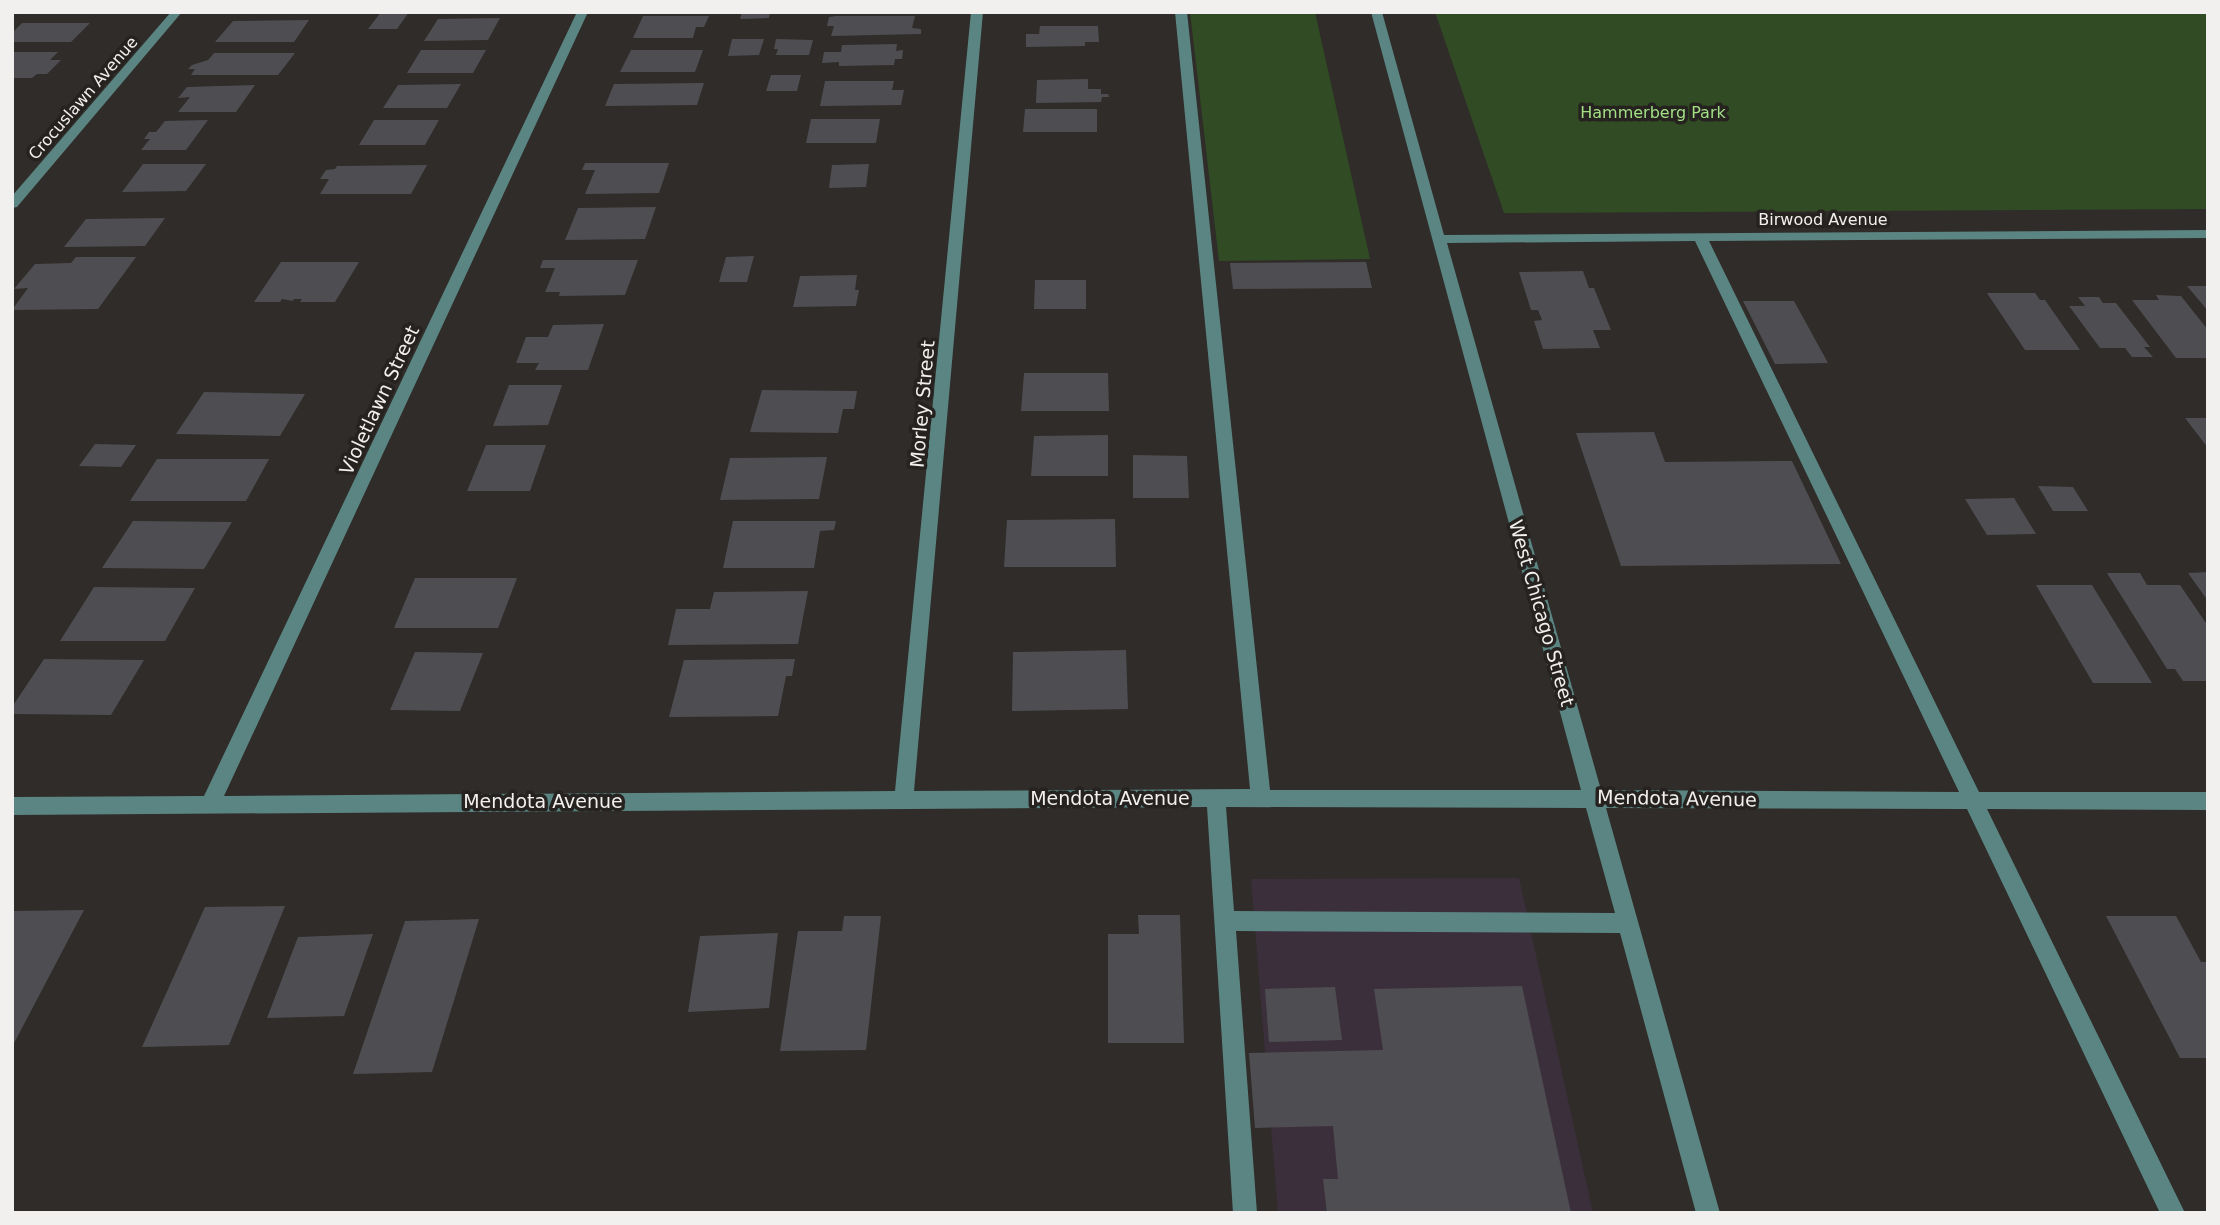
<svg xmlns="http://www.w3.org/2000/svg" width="2220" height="1225" font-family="'DejaVu Sans',sans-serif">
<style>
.commercial{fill:#3c2f3c}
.green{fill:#314b24}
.building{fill:#4e4e52}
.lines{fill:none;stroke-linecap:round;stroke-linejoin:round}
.minor{fill:#5b8582;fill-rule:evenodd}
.labels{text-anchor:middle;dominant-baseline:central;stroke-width:7;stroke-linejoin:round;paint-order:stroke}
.far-street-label{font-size:16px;fill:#f2f0ee;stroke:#252220}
.far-park-label{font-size:16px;fill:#a3df85;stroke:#252220}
.street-label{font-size:19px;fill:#f2f0ee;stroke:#252220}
</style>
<rect width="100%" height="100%" fill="#2f2c29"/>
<!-- commercial -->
<path class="commercial" d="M1519,878L1593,1213H1278L1251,879Z"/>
<!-- green -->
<path class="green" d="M1190,12H1315L1370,259L1219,261Z
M1435,12H2208V209L1504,213Z"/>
<!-- building -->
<path class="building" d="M381,12H409L397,29H368Z
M742,12H770L769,18L740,19Z
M643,16H709L704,27H696L693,38H633Z
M836,16H915L912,28L921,29V34L831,36L834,26H827L829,17Z
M500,18L488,40L424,41L438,19Z
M309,20L294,42H215L233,21Z
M22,23H90L71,42H12V33Z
M1040,26H1098L1099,42H1085V46L1026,47V34H1039Z
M732,39H764L759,55L728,56Z
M776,39L813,40L809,55H776L778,49H774Z
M897,44L896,51L903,50L902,59H895L894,65L839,66V62L822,63L824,52H841L842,45Z
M421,50H486L473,73H407Z
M631,50H703L695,72H620Z
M12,52H58L50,60H61L47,74H37L32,78H12Z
M214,53H295L278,75H191L195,69H188L192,65L208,60Z
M771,75H801L797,91H766Z
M1088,79V89H1101V94H1108L1109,97H1102L1101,102L1036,103L1037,80Z
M825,81H894L892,90H904L901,105L820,106Z
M704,83L697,105L605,106L614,84Z
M461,84L447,108H383L398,85Z
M255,85L236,112H178L190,97L178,98L187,87Z
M1025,109H1097V132H1023Z
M811,119H880L876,143H806Z
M208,120L186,150H141L150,139H144L149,132H156L165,121Z
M374,120H439L425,145H359Z
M585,163H669L659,193L585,194L595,170H582Z
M143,164H206L186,191L122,192Z
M869,164L866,187L829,188L832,165Z
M427,165L411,194H320L329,179H320L326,170L335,169L337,166Z
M656,207L645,239L565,240L578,208Z
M165,218L145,246L64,247L86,219Z
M754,256L747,282H719L726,257Z
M76,257H136L98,309L12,310L28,288L14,289L35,264L71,263Z
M543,260H638L625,295L559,296L560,292H545L555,268H540Z
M281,262H359L335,302H300L302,299H294L293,301L282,299L280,302H254Z
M1366,262L1372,288L1233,289L1230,263Z
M1583,271L1589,288H1594L1611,330H1593L1600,348L1543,349L1534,321L1542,320L1538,310H1531L1519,272Z
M857,275L855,290H859L856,306L793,307L800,276Z
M1035,280H1086V309H1034Z
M2187,286H2208V311Z
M1987,293H2035L2040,300H2045L2080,350H2025Z
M2156,295L2181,296L2208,330V358H2176L2132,300H2159Z
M2078,297H2099L2103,303H2116L2150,347H2144L2153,357H2132L2125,348H2100L2069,306H2085Z
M1743,301H1794L1828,363L1775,364Z
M604,324L588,370H535L539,363H516L526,337H548L553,325Z
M1024,373H1108L1109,411H1021Z
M509,385H562L548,425L493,426Z
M762,390L857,391L854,409H843L838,433L750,432Z
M204,392L305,394L280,436L176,434Z
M2185,418H2208V448Z
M1654,432L1665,462L1792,461L1841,564L1621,566L1576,433Z
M1108,435V476H1031L1034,436Z
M95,444L136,445L121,467L79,466Z
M486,445H546L530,491H467Z
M1133,455L1187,456L1189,498H1133Z
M827,457L819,499L720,500L730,458Z
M157,459H269L246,501H130Z
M2038,486L2073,487L2088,511H2053Z
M2014,498L2036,534L1987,535L1965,499Z
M1115,519L1116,567H1004L1007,520Z
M133,521L232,522L204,569L102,568Z
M733,521H836L834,530L820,531L814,568H723Z
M2208,572V601L2188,573Z
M2107,573H2140L2147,585H2180L2208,626V681H2183L2175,669H2167Z
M415,578H517L498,628H394Z
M2036,585H2092L2152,683H2093Z
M94,587L195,588L165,641H60Z
M808,591L798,644L668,645L676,609H710L714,592Z
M1126,650L1128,709L1012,711L1013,652Z
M415,652L483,653L460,711L390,710Z
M44,659L144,660L111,715L12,714V707Z
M795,659L792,676H786L778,716L669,717L684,660Z
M285,906L229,1045L142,1047L205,907Z
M84,910L12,1047V911Z
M1138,915H1180L1184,1043H1108V934H1139Z
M844,916H881L866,1050L780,1051L798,931H842Z
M2106,916H2176L2201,962H2208V1058H2180Z
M479,919L432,1072L353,1074L405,921Z
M778,933L769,1008L688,1012L700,936Z
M373,934L344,1016L267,1018L298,937Z
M1522,986L1571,1213H1327L1323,1179H1338L1333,1126L1255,1128L1249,1053L1383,1050L1374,989Z
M1335,987L1342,1040L1269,1042L1265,989Z"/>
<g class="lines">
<!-- minor -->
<path class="minor" d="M171,12H182L17,207L12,208V196Z
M577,12H588L224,796L895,791L971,12H983L914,791L1250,789L1175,12H1187L1270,790H1581L1371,12H1382L1444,235L2208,230V238L1709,241L1979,792H2208V810L1987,809L2185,1213H2160L1967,809L1606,808L1720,1213H1696L1620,933L1236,931L1257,1213H1233L1207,807L12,815V797L204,796ZM1695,241L1959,792L1601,790L1447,243ZM1226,807L1586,808L1615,913L1234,911Z"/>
</g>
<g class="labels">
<!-- far-street labels -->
<g class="far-street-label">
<text transform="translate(83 98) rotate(-49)">Crocuslawn Avenue</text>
<text x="1823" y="219">Birwood Avenue</text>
</g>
<!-- far-park labels -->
<g class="far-park-label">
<text x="1653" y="112">Hammerberg Park</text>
</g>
<!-- street labels -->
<g class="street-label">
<text transform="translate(379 400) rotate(-65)">Violetlawn Street</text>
<text transform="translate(922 404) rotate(-85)">Morley Street</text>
<text transform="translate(1542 613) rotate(74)">West Chicago Street</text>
<text x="1110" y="798">Mendota Avenue</text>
<text transform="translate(1677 798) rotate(1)">Mendota Avenue</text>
<text x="543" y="801">Mendota Avenue</text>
</g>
</g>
<!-- border -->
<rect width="2220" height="1225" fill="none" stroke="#f2f0ee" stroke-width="28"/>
</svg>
